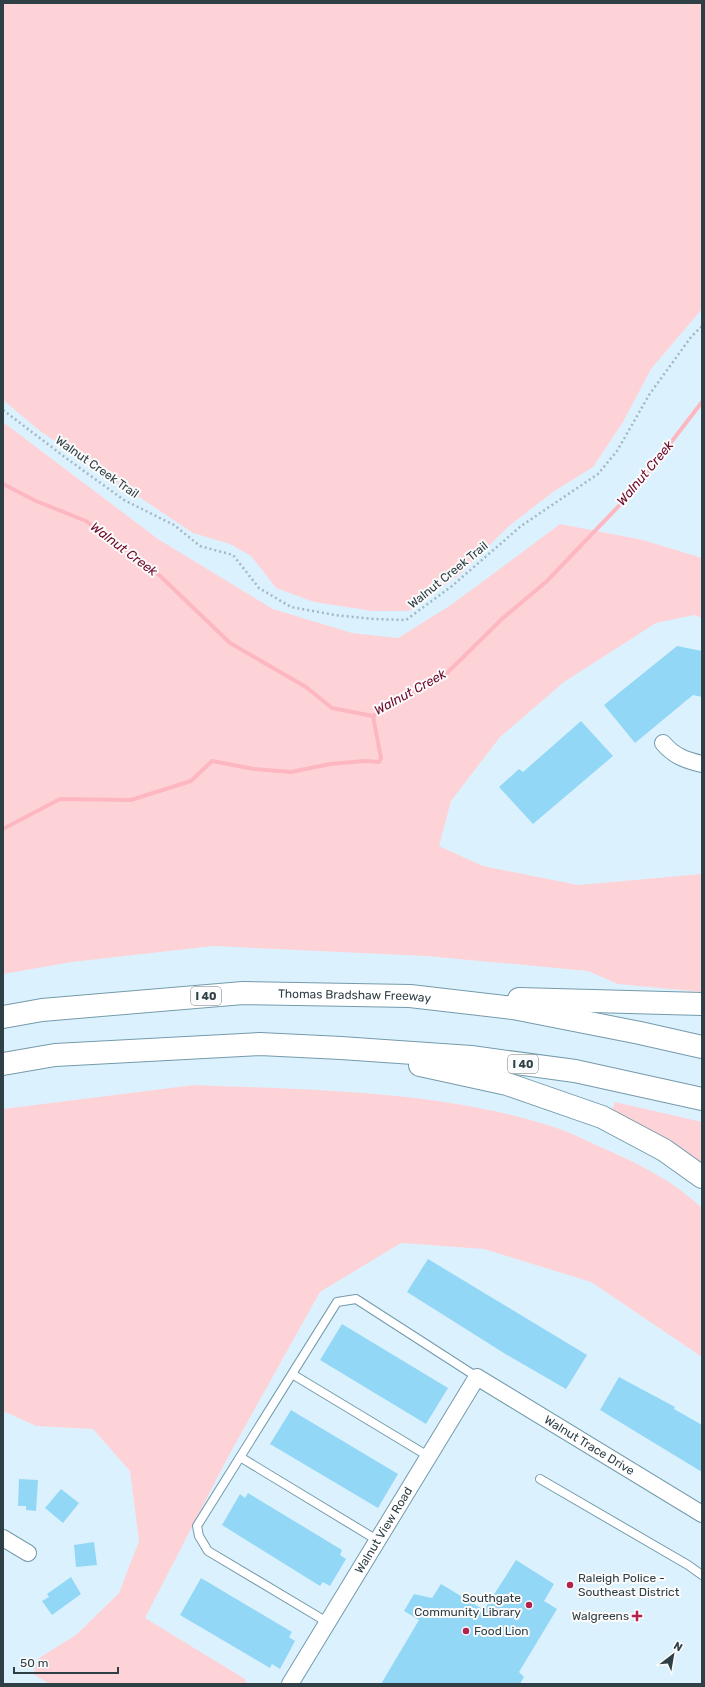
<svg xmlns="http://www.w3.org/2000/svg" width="705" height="1687" font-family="Rubik,sans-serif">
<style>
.green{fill:#fed3d8}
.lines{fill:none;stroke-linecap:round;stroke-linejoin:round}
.stream{stroke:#fdb7c0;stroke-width:4}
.building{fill:#93d7f7}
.lane-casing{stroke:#759aab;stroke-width:10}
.street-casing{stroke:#759aab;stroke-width:18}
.highway-casing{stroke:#759aab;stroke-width:24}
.path{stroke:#a3b7c2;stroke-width:2.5;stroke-dasharray:2 3;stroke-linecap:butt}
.lane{stroke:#fff;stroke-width:8}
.street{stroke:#fff;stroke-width:16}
.highway{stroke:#fff;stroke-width:22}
.poi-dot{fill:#b3224c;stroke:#fbfbfb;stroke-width:1.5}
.labels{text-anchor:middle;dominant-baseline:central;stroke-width:4;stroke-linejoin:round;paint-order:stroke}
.shield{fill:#fbfbfb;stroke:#6c777c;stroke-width:1}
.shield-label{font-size:11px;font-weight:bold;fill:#2f3f46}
.street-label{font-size:12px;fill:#2f3f46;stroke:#fbfbfb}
.poi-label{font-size:12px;fill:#2f3f46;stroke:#fbfbfb;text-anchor:start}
.water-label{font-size:13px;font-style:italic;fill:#6e092a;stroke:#fbfbfb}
</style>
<rect width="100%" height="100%" fill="#dbf2fe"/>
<!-- green -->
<path class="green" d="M3,3H702V309L651,369L623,422L593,467L553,492L509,526L460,574L409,611H372L314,602L276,588L251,556L230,544L193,533L40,431L3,400Z
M3,422L158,539L273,609L352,633L398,638L451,605L560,524L643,540L702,558V618L694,615L656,623L564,682L500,737L451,801L439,846L483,866L578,885L702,874V992L618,984L588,971L426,956L213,946L72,962L3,974Z
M194,1085C314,1090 441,1090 557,1128C574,1134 591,1143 607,1150C640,1164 676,1183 702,1208V1357L591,1282L484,1249L401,1243L320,1292L228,1457L145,1618L245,1679L247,1684H50L33,1674L39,1658L76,1635L119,1593L139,1541L130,1471L93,1429L36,1426L3,1411V1109Z
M615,1102L702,1122V1163L677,1147L611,1113Z"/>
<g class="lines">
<!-- stream -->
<path class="stream" d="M3,484L36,501L86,521L156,572L230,643L306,687L332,708L373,716L445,675L503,618L547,581L636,488L702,402
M3,829L60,799L131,800L191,781L212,761L254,769L291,772L330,764L365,761L379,762L381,758L373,716"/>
</g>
<!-- building -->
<path class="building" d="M677,646L702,651V697L693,695L635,743L604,705Z
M581,721L613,756L533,824L499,787L519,769L523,772Z
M428,1259L587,1355L566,1389L507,1355L407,1292Z
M342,1324L448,1388L426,1424L320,1360Z
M619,1377L675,1407L674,1409L702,1425V1472L600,1410Z
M291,1410L398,1474L378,1508L270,1444Z
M19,1479L38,1480L36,1511L26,1510V1506H18Z
M61,1489L79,1503L63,1523L45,1508Z
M248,1493L342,1550L340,1555L346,1559L330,1586L323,1582L320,1586L222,1525L240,1494L245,1498Z
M94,1542L97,1565L76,1567L74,1545Z
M516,1560L554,1584L544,1601L557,1609L519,1672L524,1677L520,1684H381L419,1620L404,1611L414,1594L432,1598L441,1584L484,1610Z
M71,1577L81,1594L52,1615L42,1601L49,1597L47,1594Z
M201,1578L292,1632L289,1637L295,1641L280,1669L272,1664L270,1668L180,1615Z"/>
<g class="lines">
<!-- lane casing -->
<g class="lane-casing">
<path id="lane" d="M292,1374L428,1456
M240,1457L377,1540
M540,1479L688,1565L702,1575
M327,1622L208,1551L199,1536L197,1526L337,1302L356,1299L477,1377"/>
</g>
<!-- street casing -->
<g class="street-casing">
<g id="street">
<path d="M663,743C674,756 685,760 702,764"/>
<path d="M3,1538L28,1553"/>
<path id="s1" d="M290,1684L477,1377L702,1514"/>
</g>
</g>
<!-- highway casing -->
<g class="highway-casing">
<g id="highway">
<path d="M519,999L702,1004"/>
<path id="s2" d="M3,1017L42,1010L243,993L410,996L513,1008L640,1033L702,1047"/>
<path d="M3,1064L55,1055L260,1044L341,1048L471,1057L575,1071L702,1099"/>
<path d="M420,1065L507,1084L602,1117L664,1150L702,1177"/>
</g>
</g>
<!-- path -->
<path class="path" d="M3,410L66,458L124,500L174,525L200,546L233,555L259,588L291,607L335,615L373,619L406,620L452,586L521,526L598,474L617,451L649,395L691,337L702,326"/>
<!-- lane -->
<use href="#lane" class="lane"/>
<!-- street -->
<use href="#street" class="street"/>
<!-- highway -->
<use href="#highway" class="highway"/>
</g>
<!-- markers -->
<g class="poi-dot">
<circle cx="570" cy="1585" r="4"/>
<circle cx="529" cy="1605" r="4"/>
<path d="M635 1610h4v4h4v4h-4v4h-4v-4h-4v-4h4z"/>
<circle cx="466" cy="1631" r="4"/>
</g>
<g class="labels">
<!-- shield labels -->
<g class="shield">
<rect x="191" y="987" width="30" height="18" rx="3"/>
<rect x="508" y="1055" width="30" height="18" rx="3"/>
</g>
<g class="shield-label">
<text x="206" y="996">I 40</text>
<text x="523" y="1064">I 40</text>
</g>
<!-- street labels -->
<g class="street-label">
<text transform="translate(97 467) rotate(35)">Walnut Creek Trail</text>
<text transform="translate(448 575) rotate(-39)">Walnut Creek Trail</text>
<text stroke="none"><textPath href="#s2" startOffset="353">Thomas Bradshaw Freeway</textPath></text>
<text stroke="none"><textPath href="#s1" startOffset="491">Walnut Trace Drive</textPath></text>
<text stroke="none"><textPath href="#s1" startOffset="180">Walnut View Road</textPath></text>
</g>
<!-- poi labels -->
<g class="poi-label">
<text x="578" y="1578">Raleigh Police -<tspan x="578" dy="14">Southeast District</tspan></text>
<text x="521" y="1598" text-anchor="end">Southgate<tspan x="521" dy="14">Community Library</tspan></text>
<text x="629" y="1616" text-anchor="end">Walgreens</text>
<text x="474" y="1631">Food Lion</text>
</g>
<!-- water labels -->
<g class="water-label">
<text transform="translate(645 473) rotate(-50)">Walnut Creek</text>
<text transform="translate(124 549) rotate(37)">Walnut Creek</text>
<text transform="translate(410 692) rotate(-29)">Walnut Creek</text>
</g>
</g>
<!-- border -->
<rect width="705" height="1687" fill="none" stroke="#2f3f46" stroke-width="8"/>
<!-- north arrow -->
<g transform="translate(673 1655) rotate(31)" stroke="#fbfbfb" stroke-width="3" paint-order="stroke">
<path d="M0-3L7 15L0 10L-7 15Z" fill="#2f3f46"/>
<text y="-6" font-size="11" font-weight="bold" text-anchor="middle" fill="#2f3f46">N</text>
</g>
<!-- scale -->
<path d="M14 1667v6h104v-6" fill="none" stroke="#2f3f46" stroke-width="2"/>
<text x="20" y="1667" font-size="12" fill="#2f3f46" stroke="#fbfbfb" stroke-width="3" paint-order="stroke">50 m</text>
</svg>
